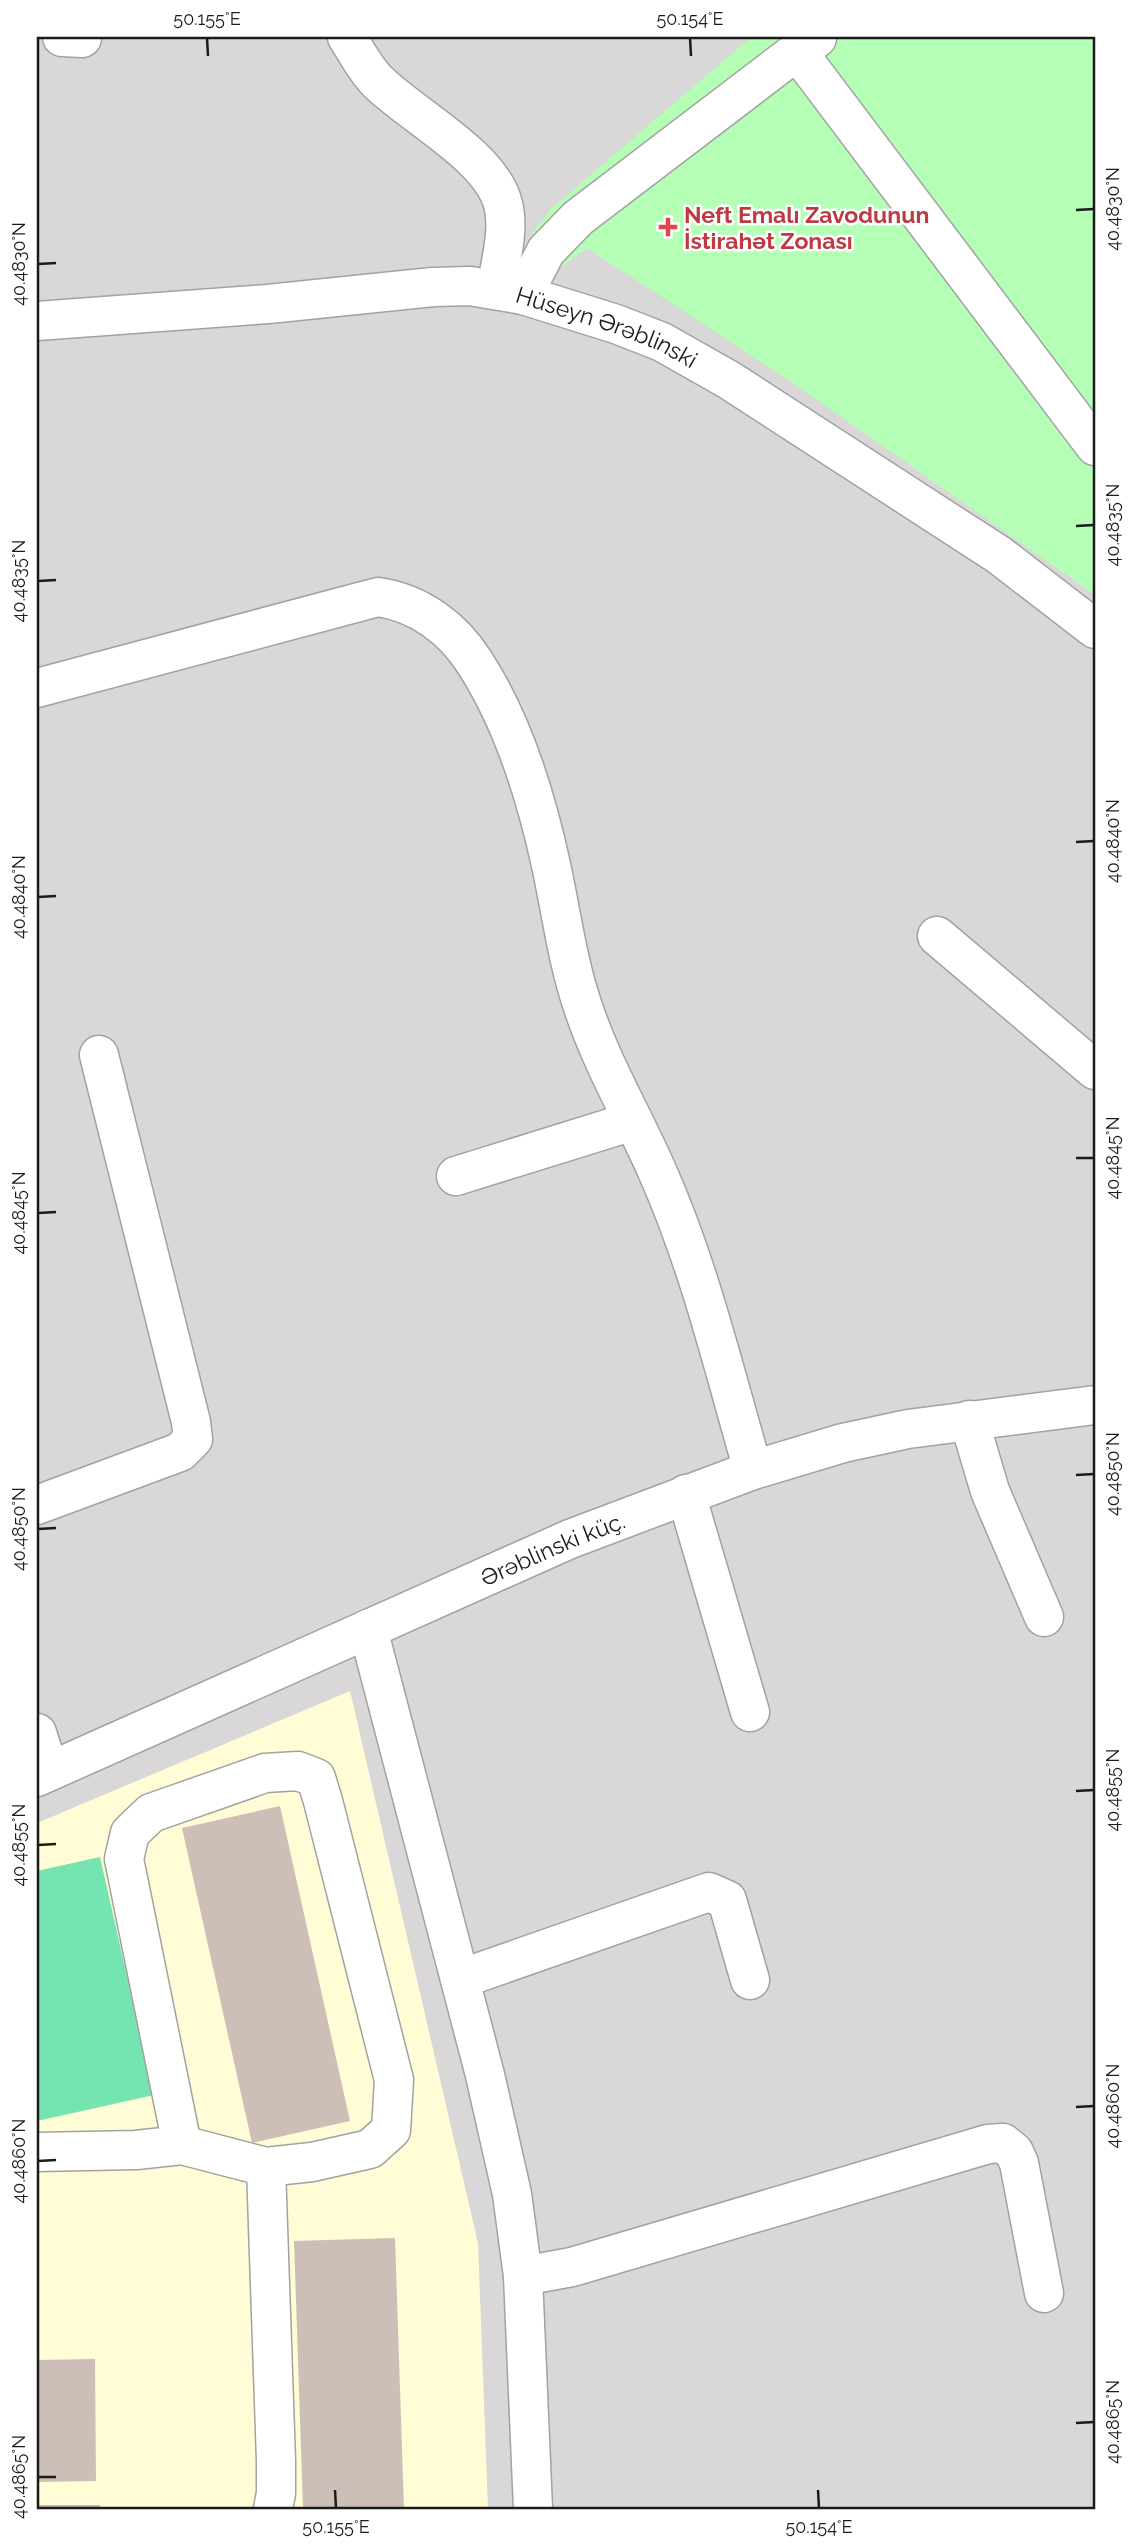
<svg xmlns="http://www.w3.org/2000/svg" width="1132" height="2546" font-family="Raleway,sans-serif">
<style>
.residential{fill:#d9d7d7}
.education{fill:#fffcd6}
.park{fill:#b5feb5}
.pitch{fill:#74e5b0}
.building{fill:#cdbfb8}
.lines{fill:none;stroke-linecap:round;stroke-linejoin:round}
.minor-casing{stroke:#a2a2a2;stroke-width:41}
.minor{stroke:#fff;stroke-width:38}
.ticks{fill:none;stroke:#1b1b1b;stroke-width:2.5}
.health-dot{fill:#e0444e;stroke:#fff;stroke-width:2.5}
.labels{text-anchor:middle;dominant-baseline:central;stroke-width:5;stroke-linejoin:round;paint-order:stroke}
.health-label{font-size:23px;font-weight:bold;fill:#be3a42;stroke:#fff;text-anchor:start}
.street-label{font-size:23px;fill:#1b1b1b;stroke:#fff}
.neatline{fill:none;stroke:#1b1b1b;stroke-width:2.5}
.ticks-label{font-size:18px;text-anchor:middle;fill:#1b1b1b}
</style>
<rect width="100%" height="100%" fill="#eee7df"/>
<!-- residential -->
<path class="residential" d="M37,37H1095V2509H37Z"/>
<!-- education -->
<path class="education" d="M350,1691L478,2243L488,2509H37V1823Z"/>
<!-- park -->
<path class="park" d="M751,37H1095V595L790,381L587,248L563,266L531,235L552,208Z"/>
<!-- pitch -->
<path class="pitch" d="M100,1857L154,2095L37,2121V1871Z"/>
<!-- building -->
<path class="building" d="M280,1806L350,2121L252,2143L182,1828Z
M395,2238L404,2509H303L294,2241Z
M95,2359L96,2481L37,2482V2360Z
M37,2505H100V2509H37Z"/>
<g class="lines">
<!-- minor casing -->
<g class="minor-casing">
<g id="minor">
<path d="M62,37L82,38"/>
<path d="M347,37C356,51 365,69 377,81C412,116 491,156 503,204C510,230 500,263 496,290"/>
<path d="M797,51L1095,446"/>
<path d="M523,295L546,251L578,218L797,51L817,38"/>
<path id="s1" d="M37,321L268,304L433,287L470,286L523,295L616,324L662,342L729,380L999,555L1095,629"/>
<path d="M37,688L378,597C419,603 453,628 475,663C513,722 536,796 551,865C561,911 567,959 582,1004C601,1063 633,1116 658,1173C700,1268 724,1370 753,1470"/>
<path d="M937,936L1095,1070"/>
<path d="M456,1176L633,1121"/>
<path d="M969,1420L990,1491L1044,1617"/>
<path d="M686,1494L750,1712"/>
<path d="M37,1505L180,1452L193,1439L191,1422L99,1055"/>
<path d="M368,1629L485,2075L512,2194L523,2276L533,2509"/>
<path d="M37,1733L49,1771"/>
<path id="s2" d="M37,1777L570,1539L753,1470L843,1443L908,1429L1095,1405"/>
<path d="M460,1979L709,1892L727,1900L750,1980"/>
<path d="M37,2152L136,2150L182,2145L266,2167L312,2162L370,2149L391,2130L394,2080L323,1801L316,1778L298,1771L265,1773L151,1813L130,1833L124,1859L182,2145"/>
<path d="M266,2167L276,2461V2493L273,2509"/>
<path d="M523,2276L572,2267L988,2144L1003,2143L1014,2152L1019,2163L1044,2293"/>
</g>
</g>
<!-- minor -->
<use href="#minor" class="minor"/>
</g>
<!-- ticks -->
<path class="ticks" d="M207,38L208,56M690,38L691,56M1076,210L1094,209M38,264L56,263M1076,526L1094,525M38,581L56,580M1076,842L1094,841M38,897L56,896M1076,1158H1094M38,1213L56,1212M1076,1475L1094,1474M38,1529L56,1528M1076,1791L1094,1790M38,1845L56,1844M1076,2107L1094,2106M38,2161L56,2160M1076,2423L1094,2422M38,2477H56M335,2490L336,2508M818,2490L819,2508"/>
<!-- markers -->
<path class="health-dot" d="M664.5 216.5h7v7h7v7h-7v7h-7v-7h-7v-7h7z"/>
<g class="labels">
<!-- health labels -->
<g class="health-label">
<text x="684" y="214">Neft Emalı Zavodunun<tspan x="684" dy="26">İstirahət Zonası</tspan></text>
</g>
<!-- street labels -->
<g class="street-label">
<text stroke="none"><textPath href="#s1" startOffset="578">Hüseyn Ərəblinski</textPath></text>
<text stroke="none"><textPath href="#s2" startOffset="564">Ərəblinski küç.</textPath></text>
</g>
</g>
<!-- border -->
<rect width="1132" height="2546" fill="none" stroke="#ffffff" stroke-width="77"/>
<rect x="38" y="38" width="1056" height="2470" class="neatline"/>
<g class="ticks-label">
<text x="207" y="25">50.155°E</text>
<text x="690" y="25">50.154°E</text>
<text transform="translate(1113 209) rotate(-90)" y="6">40.4830°N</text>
<text transform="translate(19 264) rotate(-90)" y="6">40.4830°N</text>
<text transform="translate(1113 525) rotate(-90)" y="6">40.4835°N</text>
<text transform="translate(19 581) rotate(-90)" y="6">40.4835°N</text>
<text transform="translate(1113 841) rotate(-90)" y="6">40.4840°N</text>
<text transform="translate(19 897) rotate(-90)" y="6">40.4840°N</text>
<text transform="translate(1113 1158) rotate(-90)" y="6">40.4845°N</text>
<text transform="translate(19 1213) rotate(-90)" y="6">40.4845°N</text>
<text transform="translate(1113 1474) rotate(-90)" y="6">40.4850°N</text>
<text transform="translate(19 1529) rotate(-90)" y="6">40.4850°N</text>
<text transform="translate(1113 1790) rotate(-90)" y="6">40.4855°N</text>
<text transform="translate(19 1845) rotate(-90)" y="6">40.4855°N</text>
<text transform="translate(1113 2106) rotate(-90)" y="6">40.4860°N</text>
<text transform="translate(19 2161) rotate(-90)" y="6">40.4860°N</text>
<text transform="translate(1113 2422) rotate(-90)" y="6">40.4865°N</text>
<text transform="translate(19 2477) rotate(-90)" y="6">40.4865°N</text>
<text x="336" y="2533">50.155°E</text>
<text x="819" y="2533">50.154°E</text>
</g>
</svg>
